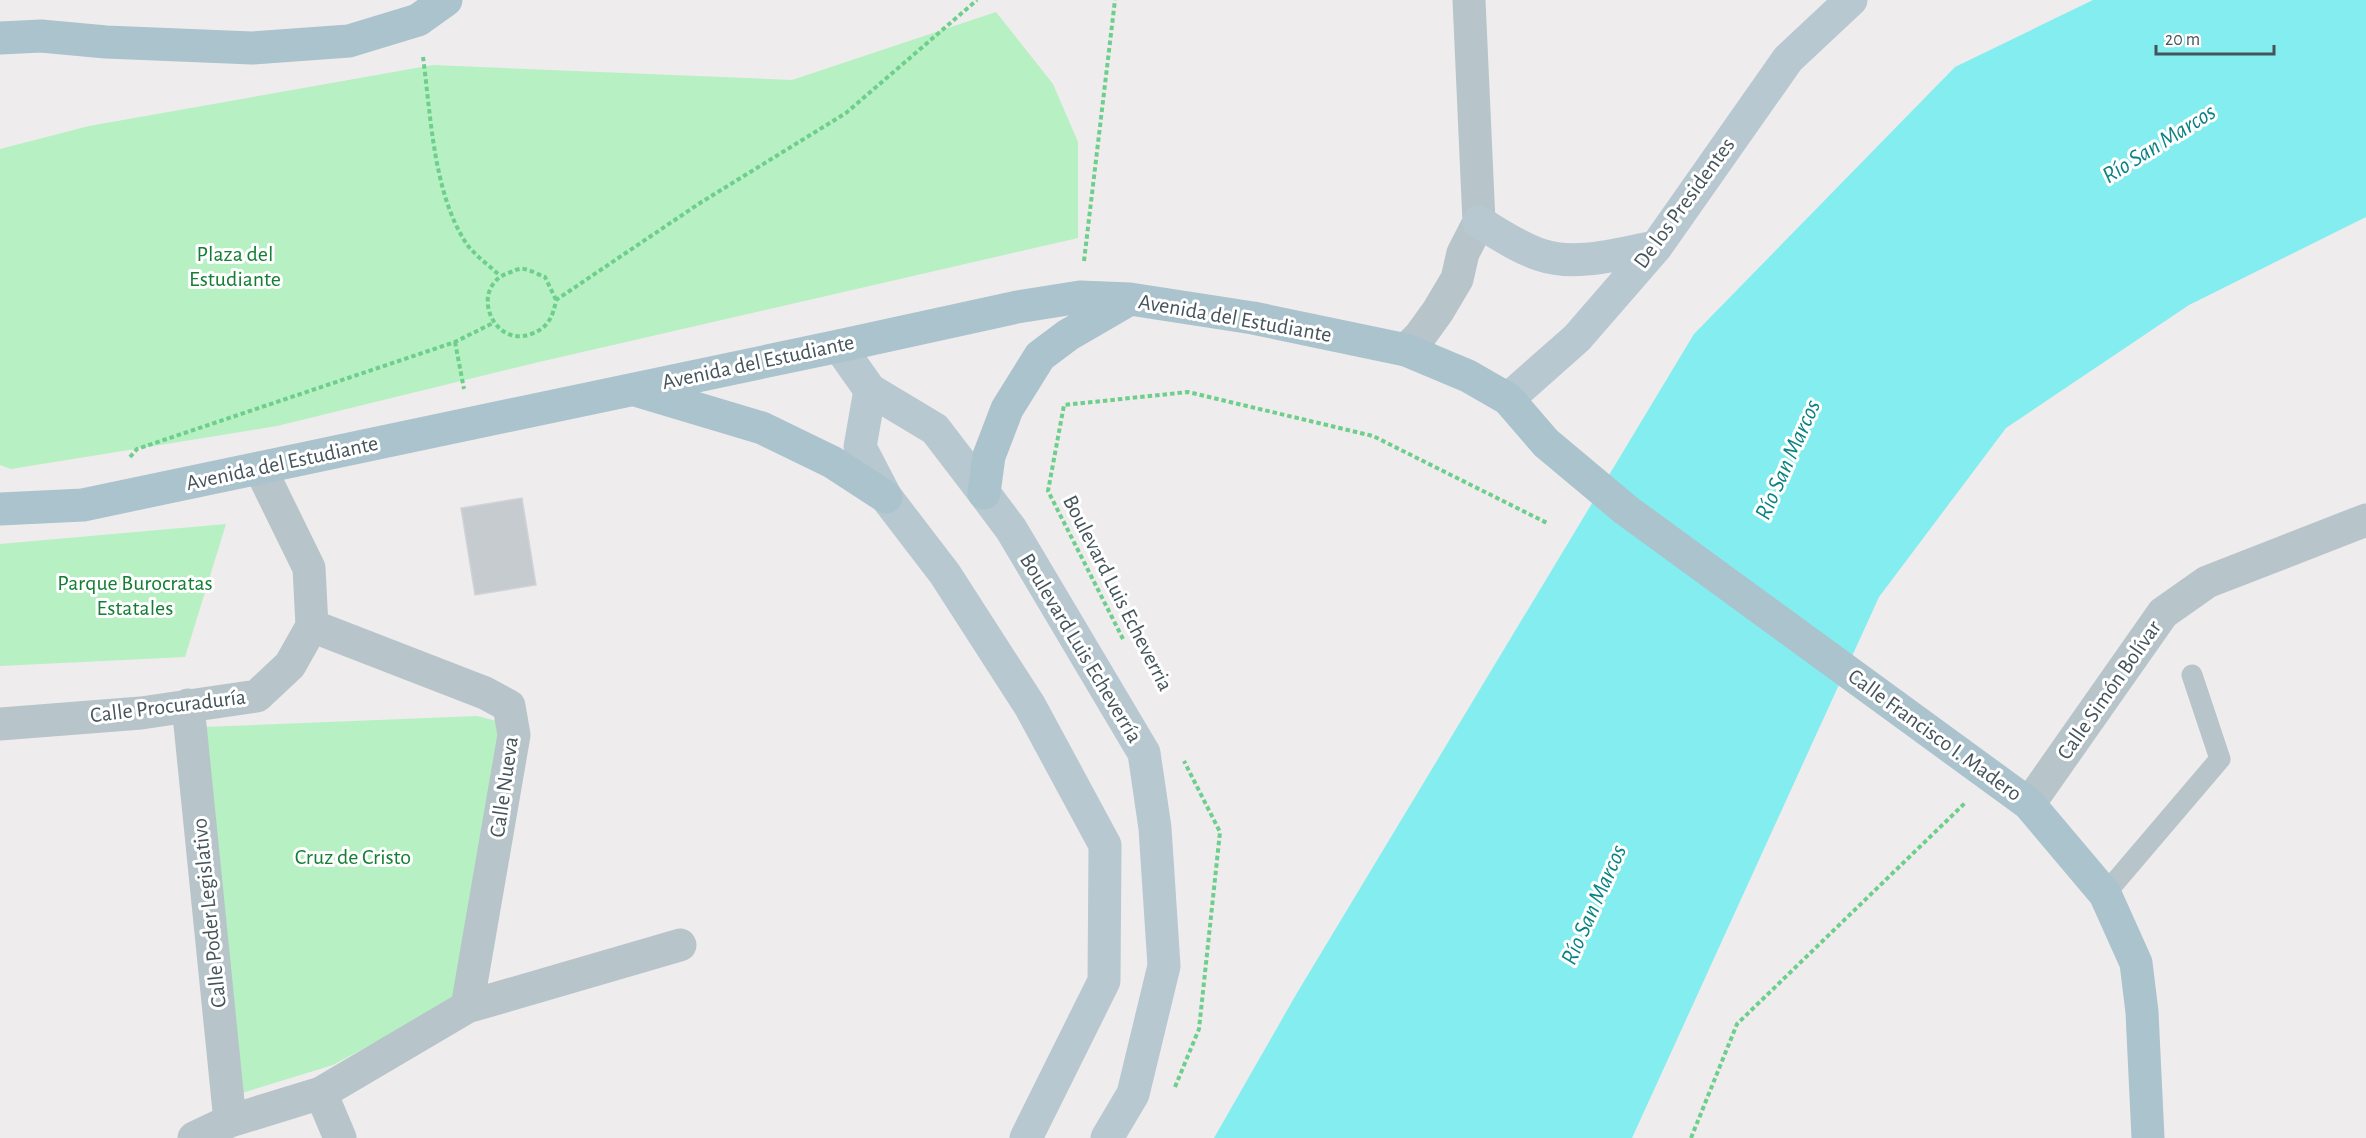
<svg xmlns="http://www.w3.org/2000/svg" width="2366" height="1138" font-family="'Alegreya Sans',sans-serif">
<style>
.green{fill:#b7f0c2}
.water{fill:#83edef}
.building{fill:#c6cbd0;stroke:#d0d4d9;stroke-width:1.5}
.lines{fill:none;stroke-linecap:round;stroke-linejoin:round}
.path{stroke:#6ecf8d;stroke-width:4;stroke-dasharray:4.5 3;stroke-linecap:butt}
.service{stroke:#b7c5ca;stroke-width:21}
.minor{stroke:#b7c5ca;stroke-width:33}
.secondary{stroke:#b7c8d0;stroke-width:33}
.primary{stroke:#aac3cd;stroke-width:33}
.labels{text-anchor:middle;dominant-baseline:central;stroke-width:6;stroke-linejoin:round;paint-order:stroke}
.street-label{font-size:22px;fill:#44545a;stroke:#fff}
.park-label{font-size:22px;fill:#137e34;stroke:#fff}
.water-label{font-size:24px;font-style:italic;fill:#098284;stroke:#fff}
</style>
<rect width="100%" height="100%" fill="#efeced"/>
<!-- green -->
<path class="green" d="M996,12L1053,84L1078,142V238L539,362L277,426L11,469L0,465V149L89,126L433,65L792,80Z
M226,524L185,657L0,666V544Z
M477,716L509,724L455,999L333,1065L239,1094L205,727Z"/>
<!-- water -->
<path class="water" d="M2093,0H2366V217L2189,305L2006,428L1879,597L1632,1138H1214L1297,993L1694,334L1955,67Z"/>
<!-- building -->
<path class="building" d="M522,498L536,585L475,595L461,508Z"/>
<g class="lines">
<!-- path -->
<path class="path" d="M423,57C431,116 433,192 466,243C474,255 489,265 499,275
M1084,261L1115,0
M556,300L545,277C539,275 531,270 524,269C520,268 515,270 511,272C467,285 492,349 531,334C548,328 553,317 556,300L700,203L846,113L977,0
M455,342L464,389
M130,457L137,449L455,342L493,323
M1123,639L1048,491L1064,405L1188,392L1373,436L1547,523
M1175,1087L1199,1029L1220,832L1184,761
M1691,1138L1737,1024L1965,803"/>
<!-- service -->
<path class="service" d="M2105,894L2220,759L2192,675"/>
<!-- minor -->
<path class="minor" d="M1406,350L1420,336L1438,311L1457,279L1463,253L1479,222L1469,0
M312,626L485,693L509,706L514,735L467,1007
M188,705L230,1121
M0,724L141,713L257,696L290,665L312,626L309,568L260,468
M2029,804L2163,613L2207,582L2366,520
M321,1093L340,1138
M194,1138L230,1121L321,1093L467,1007L680,945"/>
<!-- secondary -->
<path class="secondary" d="M1479,222C1499,234 1519,248 1541,255C1577,267 1620,253 1656,247
M839,346L870,390L935,429L984,493L1011,529L1144,753L1155,828L1164,966L1133,1094L1107,1138
M870,390L860,447L886,497L945,574L1030,706L1105,845L1104,981L1026,1138
M1508,399L1577,338L1656,247L1788,59L1851,0"/>
<!-- primary -->
<path class="primary" d="M0,38L41,36L106,42L252,48L349,41L418,20L446,0
M635,390L762,428L832,462L886,497
M984,493L989,456L1007,409L1040,356L1068,335L1130,299
M0,509L83,505L839,346L1017,307L1080,297L1130,299L1253,318L1406,350L1468,376L1508,399L1546,443L1626,510L2029,804L2105,894L2136,963L2142,1012L2148,1138"/>
</g>
<g class="labels">
<!-- street labels -->
<g class="street-label">
<text transform="translate(1684 203) rotate(-54)">De los Presidentes</text>
<text transform="translate(1235 318) rotate(10)">Avenida del Estudiante</text>
<text transform="translate(758 362) rotate(-12)">Avenida del Estudiante</text>
<text transform="translate(282 463) rotate(-12)">Avenida del Estudiante</text>
<text transform="translate(1118 593) rotate(63)">Boulevard Luis Echeverria</text>
<text transform="translate(1081 648) rotate(59)">Boulevard Luis Echeverría</text>
<text transform="translate(2109 690) rotate(-55)">Calle Simón Bolívar</text>
<text transform="translate(168 706) rotate(-7)">Calle Procuraduría</text>
<text transform="translate(1935 735) rotate(36)">Calle Francisco I. Madero</text>
<text transform="translate(504 787) rotate(-82)">Calle Nueva</text>
<text transform="translate(209 913) rotate(-96)">Calle Poder Legislativo</text>
</g>
<!-- park labels -->
<g class="park-label">
<text x="235" y="254">Plaza del<tspan x="235" dy="25">Estudiante</tspan></text>
<text x="135" y="583">Parque Burocratas<tspan x="135" dy="25">Estatales</tspan></text>
<text x="353" y="857">Cruz de Cristo</text>
</g>
<!-- water labels -->
<g class="water-label">
<text transform="translate(2159 144) rotate(-32)">Río San Marcos</text>
<text transform="translate(1788 460) rotate(-66)">Río San Marcos</text>
<text transform="translate(1594 905) rotate(-66)">Río San Marcos</text>
</g>
</g>
<!-- scale -->
<path d="M2156 45v9h118v-9" fill="none" stroke="#44545a" stroke-width="3"/>
<text x="2165" y="45" font-size="18" fill="#44545a" stroke="#ffffff" stroke-width="4.5" paint-order="stroke">20 m</text>
</svg>
